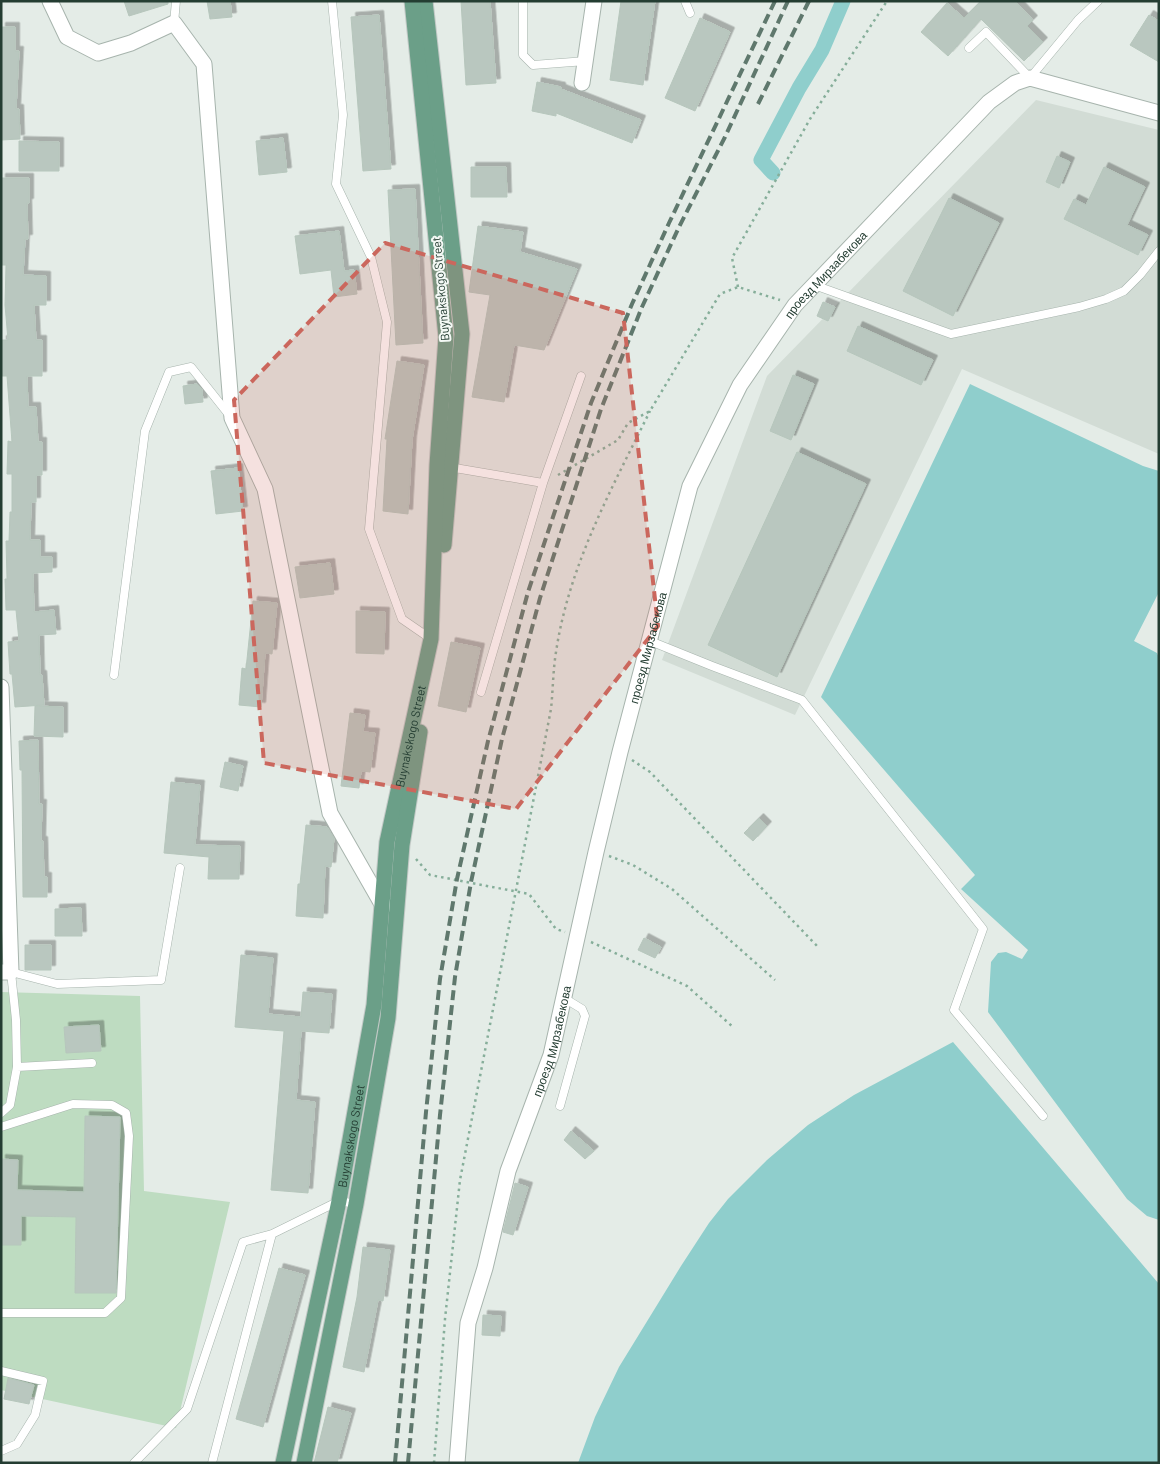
<svg xmlns="http://www.w3.org/2000/svg" width="1160" height="1464" font-family="Barlow,sans-serif">
<style>
.built{fill:#d2dcd5}
.green{fill:#bedcc1}
.water{fill:#8fcecc}
.lines{fill:none;stroke-linecap:round;stroke-linejoin:round}
.canal{stroke:#8fcecc;stroke-width:15}
.building{fill:#b9c7bf;stroke:#b6c6bc;filter:url(#shadow)}
.service-casing{stroke:#a7b4ad;stroke-width:9}
.minor-casing{stroke:#a7b4ad;stroke-width:17}
.primary-casing{stroke:#c2c9c6;stroke-width:17}
.path{stroke:#86ae9a;stroke-width:2.5;stroke-dasharray:2.5 4;stroke-linecap:butt}
.service{stroke:#fff;stroke-width:8}
.minor{stroke:#fff;stroke-width:15}
.primary{stroke:#6b9f88;stroke-width:15}
.rail{stroke:#5f786d;stroke-width:4;stroke-dasharray:10 5;stroke-linecap:butt}
.marked{fill:#cb675d;fill-opacity:0.2;stroke:#cb675d;stroke-width:4;stroke-dasharray:10 6;stroke-linejoin:round}
.labels{text-anchor:middle;dominant-baseline:central;stroke-width:4;stroke-linejoin:round;paint-order:stroke}
.street-label{font-size:12px;fill:#243d32;stroke:#f4f9f5}
</style>
<defs>
<filter id="shadow"><feDropShadow dx="4.5" dy="-4.5" stdDeviation="0" flood-color="#0004"/></filter>
</defs>
<rect width="100%" height="100%" fill="#e4ece7"/>
<!-- built -->
<path class="built" d="M1036,100L1159,130V454L962,369L795,715L662,660L767,376Z"/>
<!-- green -->
<path class="green" d="M1,992L140,996L144,1191L230,1202L176,1428L1,1390Z"/>
<!-- water -->
<path class="water" d="M970,384L1143,466L1159,471V592L1134,641L1157,653L1159,658V1220L1147,1216L1127,1199L988,1012L991,962L998,953L1006,952L1022,959L1028,950L961,889L975,875L821,697Z
M953,1042L1159,1284V1463H578L595,1417L619,1367L681,1266L709,1223L728,1199L767,1160L808,1125L854,1095Z"/>
<g class="lines">
<!-- canal -->
<path class="canal" d="M773,173L761,160L799,88L822,50L843,1"/>
</g>
<!-- building -->
<path class="building" d="M124,1H168V4L129,16Z
M207,1H230L232,17L210,19Z
M461,1H490L496,83L466,85Z
M621,1H655L643,85L610,80Z
M981,1H1015L1033,20L1027,26L1043,42L1024,61L981,19L948,56L921,32L947,3L964,18Z
M379,15L391,169L363,171L351,17Z
M1149,15L1159,21V62L1130,45Z
M700,18L730,32L695,111L665,98Z
M1,27H15V51H19L16,109H19L20,139L1,140Z
M537,82L561,87V89L641,120L632,143L556,113V116L532,111Z
M283,138L287,172L259,175L256,141Z
M19,141L59,142V171H19Z
M1057,156L1070,162L1059,188L1046,182Z
M471,167H506L507,197H471Z
M1104,167L1145,187L1127,225L1148,235L1138,255L1064,219L1074,199L1086,205Z
M1,178H29V203H27L28,239H25L23,275L46,276V305H34L36,340H42V376H27L28,407H36L38,442H42V475H36V502H31L30,540H40V557H52V572L33,573L34,612L54,610L56,634L39,635L40,675H42L44,705L15,707L12,674H10L8,642L19,641L16,610H6L5,579H7L6,541H9L10,512H12V474H7L8,441L12,442L7,376H2V340H8L5,305L6,265H1Z
M415,189L423,343L396,345L388,190Z
M949,198L999,223L953,316L903,291Z
M478,226L523,232L520,252L577,269L544,350L514,345L504,402L472,397L490,295L469,292Z
M339,231L344,271L354,270L357,294L334,297L331,270L300,274L295,236Z
M823,302L835,307L828,321L817,316Z
M858,326L933,360L921,385L847,351Z
M397,361L424,365L412,440L408,514L383,511L387,439H385Z
M793,375L814,384L791,440L770,431Z
M197,384L202,389L203,402L185,404L183,386Z
M797,452L866,484L777,677L708,645Z
M238,468L243,511L216,514L211,471Z
M330,563L334,594L300,598L295,567Z
M253,601L277,603L272,654L265,653L261,707L239,705L242,668L246,669Z
M356,611L385,612L384,654L356,653Z
M451,642L480,648L466,712L438,706Z
M35,706L63,707V737L34,736Z
M350,713L365,715L363,732L375,733L370,772L361,771L359,788L341,786Z
M38,740L39,804H42L41,841H43L44,877H47V897H23L22,770H20L19,741Z
M225,762L243,766L238,791L220,787Z
M171,782L200,785L195,845L240,846L239,879H208L209,857L164,853Z
M759,818L767,826L753,841L744,833Z
M306,825L327,827L334,838L331,867L325,866L323,918L296,916L298,884H300Z
M81,908L82,936H55V909Z
M644,938L661,947L655,958L638,950Z
M25,945H51V970H25Z
M241,955L273,958L268,1014L301,1017L303,992L332,994L329,1033L301,1031L296,1100L315,1102L308,1193L271,1190L284,1031L235,1027Z
M99,1025L101,1051L66,1053L64,1027Z
M85,1116L120,1117L116,1293H75L76,1217L21,1216V1245H1V1159L18,1160L17,1190L84,1192Z
M571,1131L594,1151L585,1159L564,1140Z
M515,1183L528,1187L513,1235L503,1232Z
M363,1247L390,1250L383,1301L378,1300L364,1372L343,1367L357,1297Z
M279,1268L305,1275L263,1427L236,1419Z
M483,1315L501,1316L500,1336L482,1335Z
M8,1378L34,1385L29,1404L4,1399Z
M328,1407L351,1413L337,1463H314Z"/>
<g class="lines">
<!-- service casing -->
<g class="service-casing">
<path id="service" d="M332,1L343,115L336,184L371,257L387,322L369,529L402,619L431,639
M523,1V55L533,65L586,61
M685,1L690,13
M174,23L176,1
M969,48L986,32L1030,78L1078,20L1098,1
M814,285L951,334L1079,307L1106,299L1124,291L1140,275L1159,251
M449,467L543,483
M650,641L712,666L802,700L983,929L954,1010L1043,1116
M114,675L145,431L169,372L191,367L230,416
M481,692L543,483L581,376
M17,1067L92,1063
M560,1106L585,1016L582,1009L564,998
M1,1113L10,1105L17,1067L16,1020L11,972L57,984L161,980L180,868
M1,1127L73,1104L112,1105L126,1113L129,1136L121,1298L105,1313H1
M1,1371L43,1381L35,1415L17,1444L1,1451
M134,1463L187,1409L243,1242L272,1234L339,1201L356,1204
M212,1463L272,1234"/>
</g>
<!-- minor casing -->
<g class="minor-casing">
<g id="minor">
<path d="M50,1L67,37L98,53L131,43L174,23L204,64L232,418L265,489L330,813L382,904L387,905"/>
<path d="M582,83L594,1"/>
<path d="M1,687L11,972H1"/>
<path id="s1" d="M457,1463L468,1323L485,1268L508,1171L551,1055L596,852L620,752L690,486L740,385L795,305L989,102L1015,83L1030,78L1159,113"/>
</g>
</g>
<!-- primary casing -->
<g class="primary-casing">
<g id="primary">
<path d="M425,1L462,334L444,545"/>
<path id="s2" d="M283,1463L339,1201L374,1005L387,842L431,639L437,465L446,337L412,1"/>
<path d="M304,1463L356,1204L388,1018L402,845L420,732"/>
</g>
</g>
<!-- path -->
<path class="path" d="M738,287L732,258L810,119L887,1
M558,475L618,440L628,423L650,411L720,294L738,287L780,300
M632,760L650,772L818,947
M609,856L633,865L672,889L775,980
M416,859L430,875L529,894L556,929L565,932
M591,942L687,986L733,1027
M434,1463L445,1319L460,1180L551,709C553,690 553,670 556,652C569,565 612,488 650,411"/>
<!-- service -->
<use href="#service" class="service"/>
<!-- minor -->
<use href="#minor" class="minor"/>
<!-- primary -->
<use href="#primary" class="primary"/>
<!-- rail -->
<path class="rail" d="M758,104L809,1
M395,1463L426,1112L440,979L457,879L488,741L528,592L591,403L632,304L669,223L775,1
M408,1463L440,1115L455,977L471,882L502,739L540,598L601,409L642,307L679,227L725,137L788,1"/>
</g>
<!-- marked area -->
<path class="marked" d="M385,243L623,313L658,626L516,809L264,763L234,400Z"/>
<g class="labels">
<!-- street labels -->
<g class="street-label">
<text stroke="none"><textPath href="#s1" startOffset="1260">проезд Мирзабекова</textPath></text>
<text transform="translate(440 289) rotate(-95)">Buynakskogo Street</text>
<text stroke="none"><textPath href="#s1" startOffset="840">проезд Мирзабекова</textPath></text>
<text stroke="none"><textPath href="#s2" startOffset="739">Buynakskogo Street</textPath></text>
<text stroke="none"><textPath href="#s1" startOffset="435">проезд Мирзабекова</textPath></text>
<text stroke="none"><textPath href="#s2" startOffset="334">Buynakskogo Street</textPath></text>
</g>
</g>
<!-- border -->
<rect width="1160" height="1464" fill="none" stroke="#243d32" stroke-width="5"/>
</svg>
